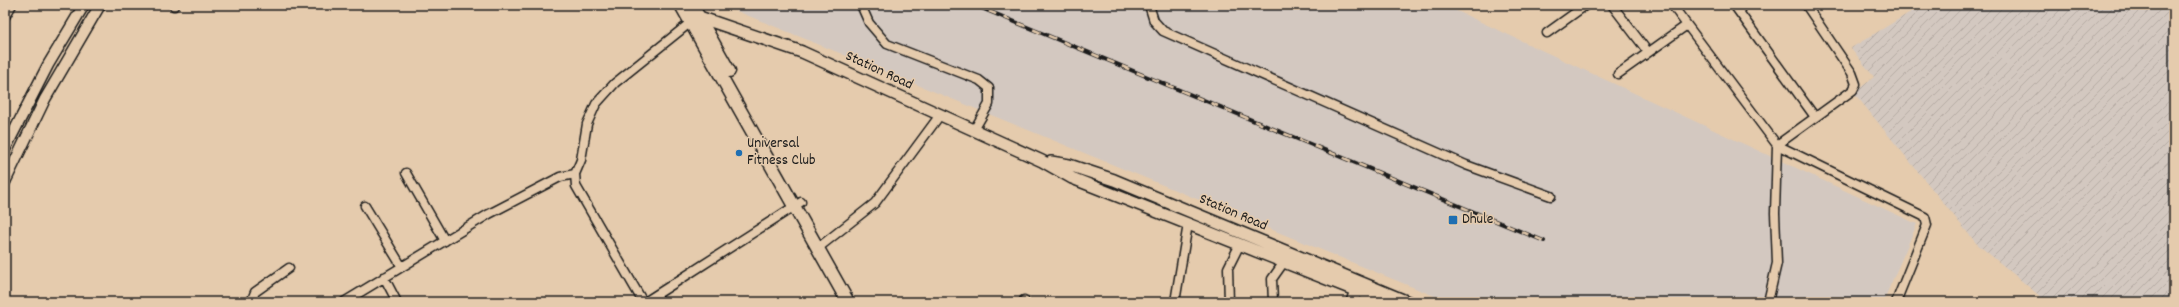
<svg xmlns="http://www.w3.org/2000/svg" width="2179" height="307" font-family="Dekko,sans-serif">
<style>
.built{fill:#d3c8c0}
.industrial{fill:url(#industrial-furrows)}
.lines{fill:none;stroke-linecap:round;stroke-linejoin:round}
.minor-casing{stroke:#1c1c1c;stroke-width:11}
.tertiary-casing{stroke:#1c1c1c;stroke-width:13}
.secondary-casing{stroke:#1c1c1c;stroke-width:14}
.primary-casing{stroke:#1c1c1c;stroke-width:15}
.minor{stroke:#e5cbad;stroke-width:8}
.tertiary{stroke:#e5cbad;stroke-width:10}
.secondary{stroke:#e5cbad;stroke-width:11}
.primary{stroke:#e5cbad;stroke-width:12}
.rail-casing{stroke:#1c1c1c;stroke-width:4}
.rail{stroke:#e5cbad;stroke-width:2.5;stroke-dasharray:8;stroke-linecap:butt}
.poi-dot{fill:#1f6fb2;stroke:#e5cbad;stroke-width:1.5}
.labels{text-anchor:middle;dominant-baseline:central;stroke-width:3;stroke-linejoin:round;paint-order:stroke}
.street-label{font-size:15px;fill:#1c1c1c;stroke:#e5cbad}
.poi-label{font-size:15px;fill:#1c1c1c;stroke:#e5cbad;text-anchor:start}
</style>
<defs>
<pattern id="industrial-furrows" width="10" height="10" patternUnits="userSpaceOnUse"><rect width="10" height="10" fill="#d3c8c0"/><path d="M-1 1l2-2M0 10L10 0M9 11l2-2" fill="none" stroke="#b5aba4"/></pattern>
</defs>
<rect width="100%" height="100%" fill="#e5cbad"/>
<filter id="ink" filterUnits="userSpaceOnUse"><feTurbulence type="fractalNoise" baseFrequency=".025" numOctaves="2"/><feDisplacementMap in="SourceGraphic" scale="8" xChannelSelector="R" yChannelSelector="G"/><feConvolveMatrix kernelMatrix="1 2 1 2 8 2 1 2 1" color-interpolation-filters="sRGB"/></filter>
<g filter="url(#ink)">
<!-- built -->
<path class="built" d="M722,5H1444L1917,224L1883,302H1449Z"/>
<!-- industrial -->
<path class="industrial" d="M1922,5H2174L2173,302H2047L1976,243L1854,93L1874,77L1851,48Z"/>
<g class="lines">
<!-- minor casing -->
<g class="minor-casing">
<path id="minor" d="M861,5L869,23L887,44L979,80L989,88V104L974,130
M1149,5L1154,21L1163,31L1466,165L1551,196
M1612,5L1648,52
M1672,5L1777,145L1775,213L1777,263L1768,302
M1734,5L1815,117
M1806,5L1852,73L1856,84L1853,90L1777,145L1925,217L1927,225L1896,302
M174,6V5
M5,17L12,5
M1547,33L1586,5
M1618,74L1687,25
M406,173L445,241
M365,206L402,267
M818,248L875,203L940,115
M384,277L397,302
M1024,300L1025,302
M251,302L255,292L289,268
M344,302L489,214L560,177L575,174
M643,302L576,186L575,174L581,160L587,124L596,104L615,83L691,22
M645,302L801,202
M1175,302L1188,224
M1229,302L1228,268L1240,244
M1273,302L1272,279L1284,262"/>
</g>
<!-- tertiary casing -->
<g class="tertiary-casing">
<path id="tertiary" d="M5,149L48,65L84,5
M5,182L45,99L100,5"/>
</g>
<!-- secondary casing -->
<g class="secondary-casing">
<path id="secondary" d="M699,17L802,52L1042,161L1072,178L1385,302
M1051,162L1069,165L1114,180L1408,302
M1352,302L1356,290"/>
</g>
<!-- primary casing -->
<g class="primary-casing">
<path id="primary" d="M681,5L848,302
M692,5L729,71"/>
</g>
<!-- minor -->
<use href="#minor" class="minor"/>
<!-- tertiary -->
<use href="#tertiary" class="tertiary"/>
<!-- secondary -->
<use href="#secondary" class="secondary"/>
<!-- primary -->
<use href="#primary" class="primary"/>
<!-- rail casing -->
<g class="rail-casing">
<path id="rail" d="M974,5L1544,241"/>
</g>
<!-- rail -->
<use href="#rail" class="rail"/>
</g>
</g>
<!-- markers -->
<g class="poi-dot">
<circle cx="739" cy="153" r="4"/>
<rect x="1448" y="215" width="10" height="10" rx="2"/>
</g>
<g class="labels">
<!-- street labels -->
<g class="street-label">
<text transform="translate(879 71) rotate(25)">Station Road</text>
<text transform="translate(1233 213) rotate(23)">Station Road</text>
</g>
<!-- poi labels -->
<g class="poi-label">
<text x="747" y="144">Universal<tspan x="747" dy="17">Fitness Club</tspan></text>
<text x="1462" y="220">Dhule</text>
</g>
</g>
<!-- margin -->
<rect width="2179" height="307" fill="none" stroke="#e5cbad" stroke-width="20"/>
<rect x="10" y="10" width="2159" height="287" fill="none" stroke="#1c1c1c" stroke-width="1.5" filter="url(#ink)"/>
</svg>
